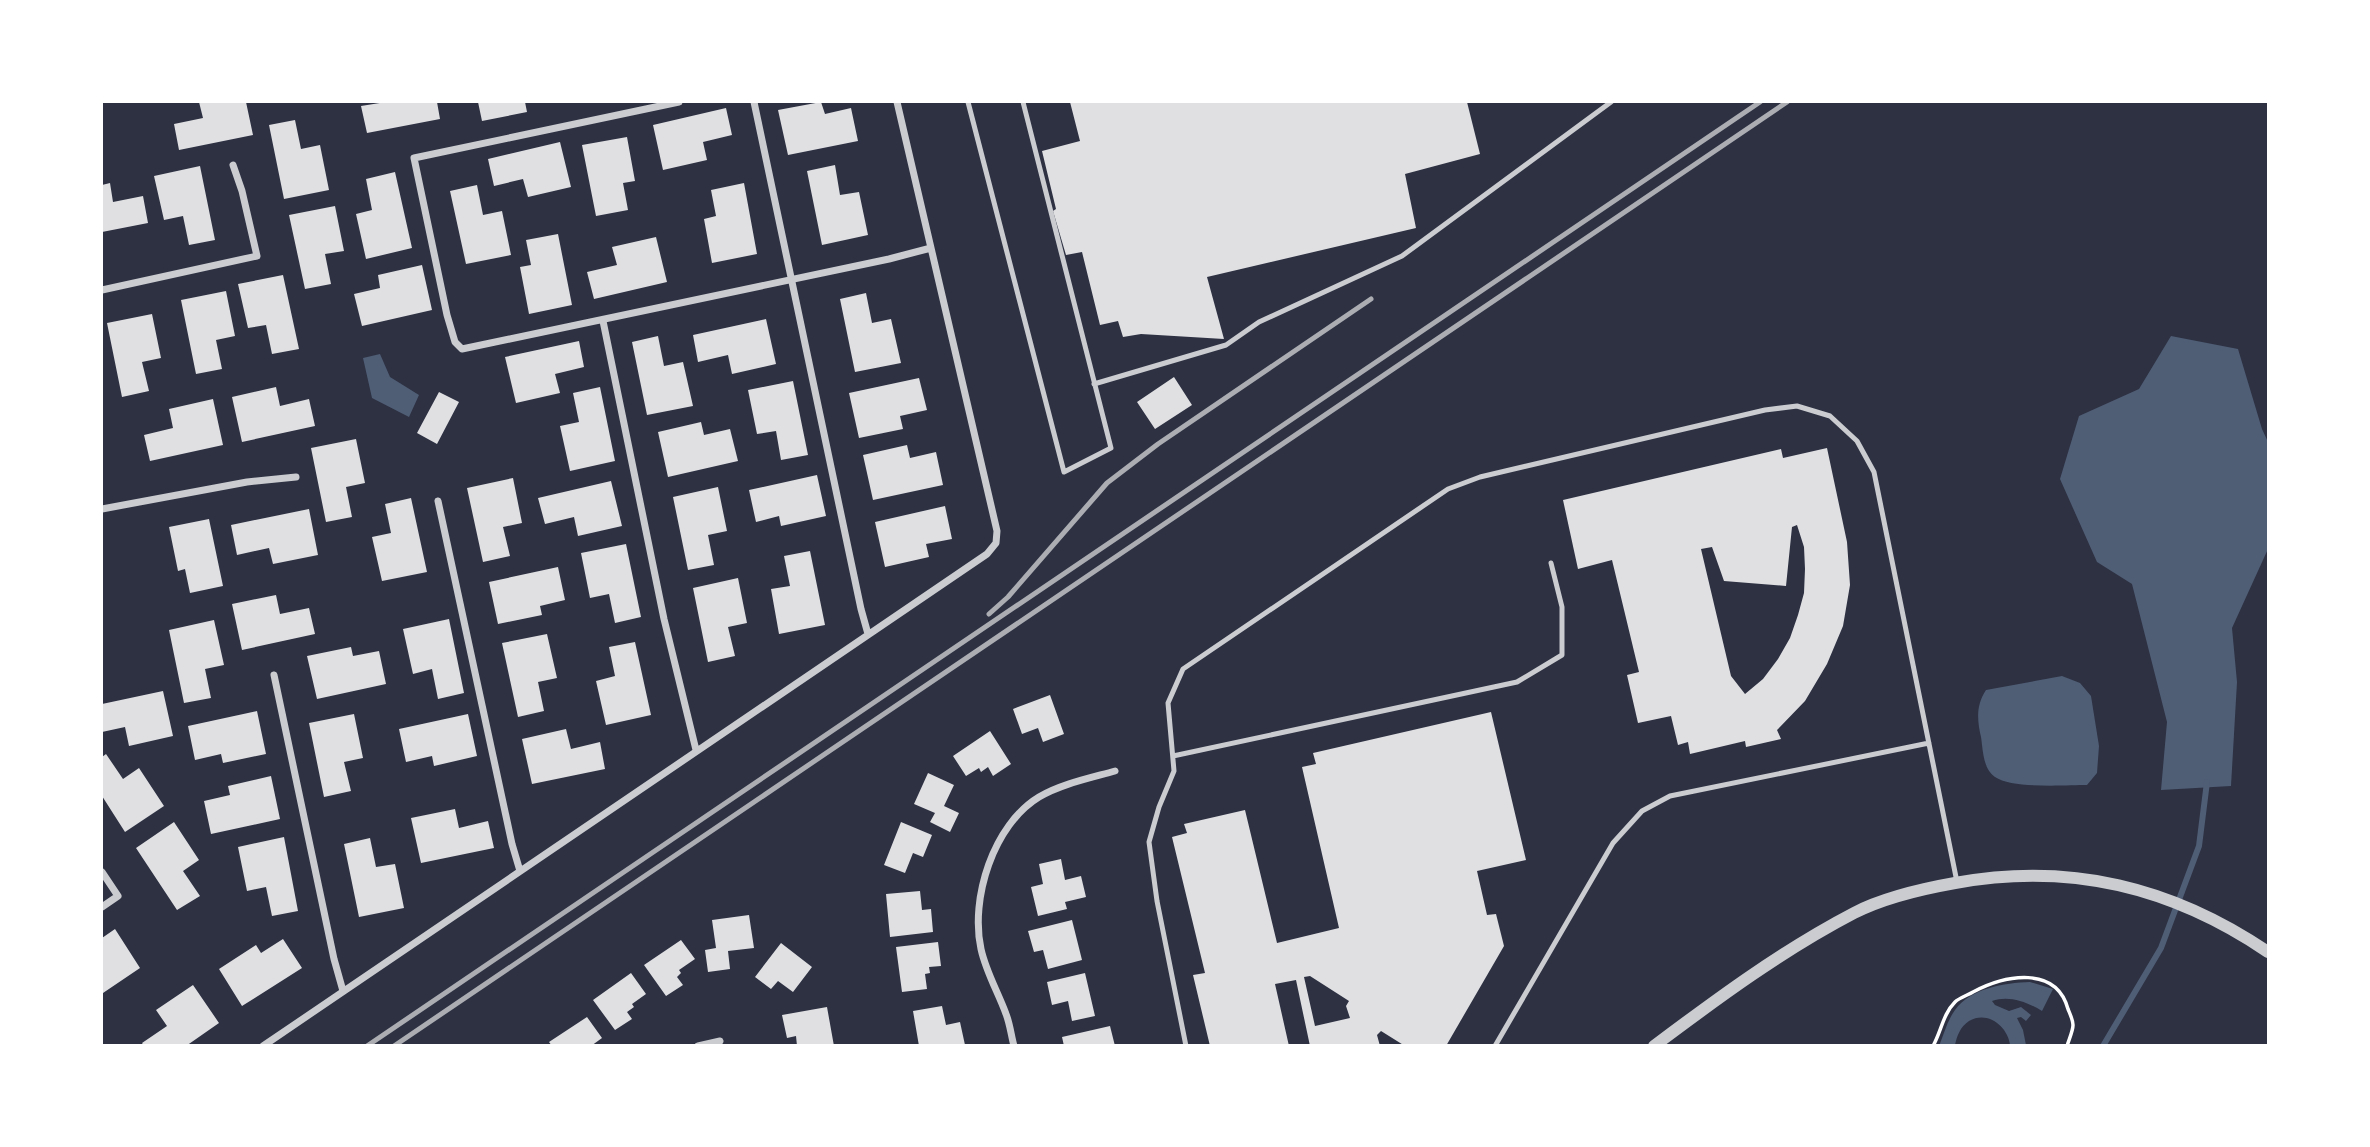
<svg xmlns="http://www.w3.org/2000/svg" width="2370" height="1147" font-family="'Playfair Display',serif">
<style>
.water{fill:#4f5d75}
.lines{fill:none;stroke-linecap:round;stroke-linejoin:round}
.stream{stroke:#4f5d75;stroke-width:6}
.building{fill:#e0e0e3;fill-rule:evenodd}
.path{stroke:#fff;stroke-width:3.5}
.service{stroke:#caccd0;stroke-width:5}
.minor{stroke:#caccd0;stroke-width:7}
.tertiary{stroke:#caccd0;stroke-width:12}
.rail{stroke:#abadb3;stroke-width:5}
</style>
<rect width="100%" height="100%" fill="#2d3142"/>
<!-- water -->
<path class="water" d="M2171,336L2238,349L2262,429L2268,442V549L2232,628L2237,682L2231,786L2161,790L2167,722L2132,584L2097,562L2060,479L2079,416L2139,389Z
M380,354L390,377L419,395L409,417L372,398L363,358Z
M2062,676L2080,683L2091,696L2099,746L2097,773L2087,785C2066,785 2012,789 1995,777C1983,769 1983,750 1981,737C1977,720 1976,705 1986,690Z
M2030,982L2053,989L2042,1011C2027,1002 2009,995 1992,1001L1995,1005L2009,1011L2021,1007L2031,1015L2026,1021L2021,1017L2017,1018L2023,1030L2026,1045H2010C2008,1027 1988,1010 1969,1021C1960,1027 1957,1036 1955,1045L1939,1046C1944,1034 1947,1021 1955,1010C1971,988 2004,983 2030,982Z"/>
<g class="lines">
<!-- stream -->
<path class="stream" d="M2103,1046L2161,948L2199,846L2207,782"/>
</g>
<!-- building -->
<path class="building" d="M199,102H246L253,135L179,150L174,124L203,118Z
M386,102H437L440,119L367,133L361,106Z
M478,102H525L527,112L482,121Z
M821,102L825,114L851,108L858,141L788,155L778,110Z
M1070,102H1467L1480,154L1405,174L1416,228L1207,277L1224,339L1141,334L1123,337L1118,321L1100,325L1082,252L1066,255L1053,211L1056,209L1042,151L1080,141Z
M726,108L732,135L703,142L707,160L663,170L653,125Z
M295,120L301,149L320,145L329,190L284,199L269,125Z
M627,137L635,181L623,183L628,210L596,216L582,145Z
M560,142L571,187L528,197L523,179L494,186L488,159Z
M835,165L840,195L859,192L868,235L822,245L807,171Z
M200,166L215,240L189,245L183,216L164,220L154,176Z
M395,172L412,248L366,259L356,214L372,210L366,179Z
M110,183L113,202L143,196L148,223L102,232V185Z
M744,183L757,254L712,263L704,219L716,216L711,190Z
M477,185L483,215L502,211L511,255L466,264L450,191Z
M335,206L344,251L325,254L331,284L305,289L289,215Z
M558,234L572,305L529,314L520,267L531,265L526,240Z
M656,237L667,282L594,299L587,272L617,265L612,247Z
M422,265L432,310L362,326L354,294L380,288L378,275Z
M283,275L299,349L272,354L266,325L248,328L238,284Z
M226,291L235,336L216,340L222,369L196,374L181,300Z
M866,293L872,323L891,319L901,363L855,372L840,299Z
M152,314L161,358L142,362L149,391L122,397L107,323Z
M766,319L776,364L732,374L728,355L698,362L693,335Z
M658,336L664,366L683,362L693,406L647,415L632,342Z
M579,341L584,367L555,374L560,393L516,403L505,357Z
M1174,377L1192,405L1155,429L1137,402Z
M919,378L927,410L900,416L903,429L859,438L849,393Z
M793,381L808,455L781,460L776,431L757,434L748,390Z
M276,387L280,406L309,399L315,426L242,442L232,397Z
M600,387L615,461L570,471L560,426L579,422L573,393Z
M439,392L459,402L437,444L417,433Z
M213,399L223,445L150,461L144,435L173,428L169,409Z
M701,422L704,435L730,429L738,461L668,477L658,432Z
M356,439L365,483L346,487L352,517L326,522L311,448Z
M907,445L910,458L936,452L943,485L873,500L863,455Z
M1827,448L1847,542L1850,585L1843,626L1827,664L1805,701L1777,730L1781,739L1746,747L1745,741L1690,754L1688,742L1678,745L1671,716L1638,723L1627,675L1639,672L1612,560L1578,569L1563,500L1781,449L1783,458ZM1797,525L1804,547L1805,569L1804,593L1798,615L1790,638L1778,659L1763,679L1745,694L1731,676L1701,549L1712,547L1724,581L1786,586L1792,527Z
M817,475L826,516L781,526L779,516L756,522L749,490Z
M513,478L522,523L503,527L510,556L483,562L467,488Z
M611,481L622,526L578,536L574,517L545,524L538,498Z
M718,487L727,531L708,535L714,565L688,570L673,497Z
M411,498L427,572L382,581L372,537L391,533L385,504Z
M945,506L952,539L926,544L929,557L885,567L875,522Z
M309,509L318,555L273,564L269,548L237,555L231,525Z
M209,519L223,586L190,593L185,569L178,571L169,527Z
M626,544L641,617L615,623L609,594L590,598L581,553Z
M810,551L825,625L779,634L771,589L790,586L784,556Z
M558,567L565,600L540,606L542,615L498,624L489,582Z
M738,578L747,623L728,627L735,656L708,662L693,588Z
M276,595L280,614L309,608L315,634L242,650L232,604Z
M449,619L464,693L438,699L432,669L413,674L403,629Z
M214,620L224,665L205,669L211,698L184,703L169,630Z
M547,634L557,678L538,682L544,711L518,717L502,643Z
M635,642L651,715L606,725L596,681L615,676L609,647Z
M351,647L353,656L379,651L386,684L317,699L307,656Z
M163,691L173,736L129,746L125,727L102,732V704Z
M1050,695L1064,734L1043,742L1038,728L1022,734L1013,709Z
M257,711L266,754L223,763L221,754L195,760L188,726Z
M1491,712L1526,860L1477,871L1487,915L1496,914L1504,946L1446,1046H1405L1381,1031L1377,1035L1380,1046H1310L1296,980L1275,984L1289,1046H1210L1193,975L1205,973L1172,837L1187,833L1184,824L1245,810L1277,943L1339,928L1302,767L1316,764L1313,753ZM1310,976L1349,1001L1346,1006L1350,1018L1315,1026L1304,977Z
M354,714L363,758L344,762L351,791L324,797L309,723Z
M468,714L477,756L434,766L432,756L406,762L399,729Z
M566,729L571,749L600,742L605,769L532,784L522,739Z
M990,731L1011,764L993,776L988,767L981,772L979,768L966,776L953,756Z
M106,754L123,779L139,768L164,806L125,832L102,796V757Z
M928,773L954,785L944,806L959,813L950,832L930,822L935,813L914,804Z
M271,776L280,819L211,834L204,801L230,795L228,786Z
M455,809L459,828L488,821L494,848L421,863L411,818Z
M174,822L199,860L183,871L200,896L177,910L136,848Z
M901,822L932,835L923,857L913,853L905,873L884,865Z
M284,837L298,911L272,916L266,887L247,891L238,847Z
M370,838L376,867L395,864L404,908L359,917L344,844Z
M1061,859L1065,880L1081,876L1086,897L1065,902L1067,909L1038,916L1031,887L1043,884L1039,864Z
M920,891L922,910L931,909L933,932L890,937L886,894Z
M749,915L754,948L728,951L730,969L708,972L705,950L716,948L712,920Z
M1072,920L1082,960L1048,969L1043,950L1034,952L1028,931Z
M115,929L140,968L103,993L102,938Z
M283,939L302,968L242,1006L219,969L256,945L261,953Z
M681,940L695,959L679,970L681,973L677,977L683,985L666,996L644,965Z
M938,942L941,966L929,967L930,973L925,974L927,989L902,992L896,947Z
M781,943L812,967L793,992L778,981L771,989L755,977Z
M631,973L646,994L632,1004L634,1007L627,1012L632,1019L615,1030L593,1000Z
M1085,973L1095,1016L1072,1021L1068,1001L1052,1005L1047,982Z
M193,985L219,1023L186,1046H144L142,1043L167,1026L156,1010Z
M942,1006L946,1025L960,1022L965,1045L919,1046L913,1011Z
M827,1007L834,1046H797L796,1036L787,1038L782,1015Z
M587,1017L602,1038L591,1046H552L549,1042Z
M1110,1026L1115,1046H1064L1062,1037Z"/>
<g class="lines">
<!-- path -->
<path class="path" d="M1933,1046C1941,1032 1943,1014 1955,1002C1959,998 1968,995 1973,992C2005,975 2056,965 2068,1009C2070,1014 2073,1020 2073,1025C2073,1031 2069,1039 2067,1046"/>
<!-- service -->
<path class="service" d="M968,102L1064,472L1111,448L1023,102
M1094,384L1226,345L1259,322L1402,256L1611,102
M1173,756L1517,682L1562,655V607L1551,563
M1186,1046L1157,901L1149,842L1159,807L1174,771L1168,703L1183,669L1448,489L1480,477L1765,410L1797,406L1830,416L1857,441L1874,472L1957,882
M1495,1046L1613,843L1642,811L1670,796L1929,743"/>
<!-- minor -->
<path class="minor" d="M679,102L414,158L447,315L455,342L462,349L889,259L931,248
M754,102L861,609L868,634
M102,290L257,256L242,191L233,165
M603,321L664,619L696,750
M438,501L512,844L520,871
M102,509L247,482L296,477
M274,675L334,959L343,991
M102,872L118,896L102,907
M263,1046L987,554L996,543L997,531L897,102
M698,1046L720,1041
M1014,1046C1011,1035 1010,1024 1006,1014C998,992 986,972 981,949C970,899 993,825 1039,797C1061,784 1090,778 1115,771"/>
<!-- tertiary -->
<path class="tertiary" d="M1654,1046C1718,998 1783,950 1854,913C1885,897 1921,889 1955,883C2070,862 2172,887 2268,952"/>
<!-- rail -->
<path class="rail" d="M989,614L1008,597L1107,483L1158,444L1371,299
M367,1046L1760,102
M394,1046L1787,102"/>
</g>
<!-- border -->
<rect width="2370" height="1147" fill="none" stroke="#ffffff" stroke-width="206"/>
</svg>
